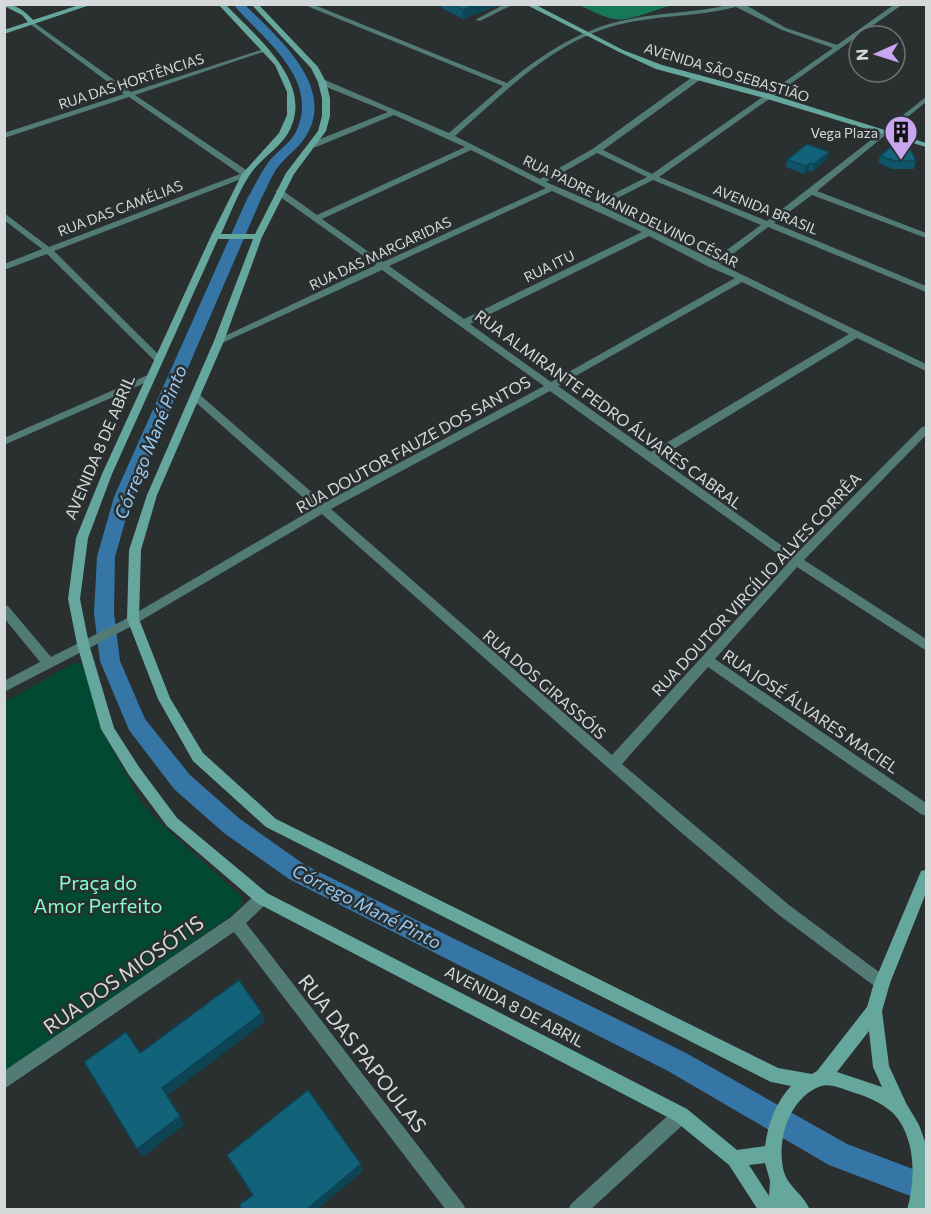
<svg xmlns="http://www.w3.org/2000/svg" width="931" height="1214" font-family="Commissioner,sans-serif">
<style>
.green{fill:#014932}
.forest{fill:#167856}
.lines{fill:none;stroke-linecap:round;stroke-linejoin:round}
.canal{fill:#3676a7;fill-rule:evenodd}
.lane{fill:#537b75;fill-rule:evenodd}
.street{fill:#537b75;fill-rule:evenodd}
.secondary{fill:#65a79d;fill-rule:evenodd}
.wall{fill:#0f5469}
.shaded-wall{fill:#0d4555}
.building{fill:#12627a;stroke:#0d4555;stroke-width:1.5}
.labels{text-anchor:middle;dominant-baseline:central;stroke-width:5;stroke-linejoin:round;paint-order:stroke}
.far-street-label{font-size:14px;fill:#d5d9d9;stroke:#2a2f30}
.far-poi-label{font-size:14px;fill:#d5d9d9;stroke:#2a2f30;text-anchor:end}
.street-label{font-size:16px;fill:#d5d9d9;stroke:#2a2f30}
.water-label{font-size:18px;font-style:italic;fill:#97c8f3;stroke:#2a2f30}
.near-park-label{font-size:20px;fill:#85feca;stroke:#2a2f30}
.near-street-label{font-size:20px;fill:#d5d9d9;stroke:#2a2f30}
</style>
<rect width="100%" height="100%" fill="#2a2f30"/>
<!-- green -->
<path class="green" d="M79,663L85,666L99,725L140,800L157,820L243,898L241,906L229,917L5,1072V702L72,664Z"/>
<!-- forest -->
<path class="forest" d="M578,5V4L674,5C657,8 631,22 614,19C602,17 589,9 578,5Z"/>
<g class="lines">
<!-- canal -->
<path class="canal" d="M233,4H244C276,36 337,86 306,136C299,148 287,155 278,167C271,176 267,188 261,199L132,497L115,557L114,613L120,661L145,719L190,775L240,819L305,865L686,1053L847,1144L926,1174V1202L829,1165L668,1071L289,879L224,833L174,789L129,730L100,661L94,613L97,557L114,497L247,199C255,186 261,171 271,159C279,150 290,143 296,132C321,78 263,40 233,4Z"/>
<!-- lane -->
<path class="lane" d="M505,4H514L480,21L475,20Z"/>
<!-- street -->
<path class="street" d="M302,4H312L507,83C544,53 582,28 630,19C663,12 698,13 731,4H744L786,28L837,45L895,4H903L659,177L767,221L926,97V102L817,191L926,233V238L812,195L774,223L926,286V292L768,227L720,264L926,364V371L857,338L659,458L795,555L922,427L926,426V435L804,560L926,639V650L922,648L797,567L715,659L926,803V816L921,814L708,667L622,764L789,905L887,978L890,983L887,988L882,990L877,988L779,915L677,829L322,514L130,627L4,692V681L40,662L4,618V605L8,606L51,657L122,621L315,508L192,399V395H200L324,503L544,386L382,270L222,343H216L214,341L376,265L276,194V190H282L317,215L465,147L394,115L316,147H310V143L388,112L319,84V80H325L449,133L503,86ZM736,7L782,30L833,48L652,174L603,150L701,79V75H695L594,148L540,179L455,136C504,93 552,42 617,25C656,15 697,17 736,7ZM471,150L546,188L383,262L322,219ZM597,153L647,177L595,203L546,182ZM653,180L761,225L713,260L602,206ZM552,191L642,232L464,319L389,266ZM649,236L709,267L735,278L551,382L470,324ZM742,282L849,334L651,452L558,386ZM550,391L789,562L612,755L331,509Z
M32,21L131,92L264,49L269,50L135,95L249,172V176L54,251L162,358V362H156L47,254L4,270V264L42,249L4,220V213L49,247L240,174L129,97L4,138V133L124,94L30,24V22Z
M150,374L155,377L154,379L4,445V438Z
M262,891L267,893L269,898L267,903L246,923L463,1204L466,1210H446L234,932L4,1089V1071L231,917L257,893Z
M681,1107L687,1109L689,1115L687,1121L590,1210H568L571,1204L675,1109Z"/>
<!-- secondary -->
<path class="secondary" d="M4,4C16,4 26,12 33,20L82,4H93L4,34V30L28,22L22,15L4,6Z
M218,4H225C256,37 318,84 287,135C277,150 259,160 249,176C238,193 230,215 221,234H255L286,173L318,131L322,116V98L318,82L311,68L251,4H258L318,67L326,82L330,98V116L326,131L294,174L262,237L224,341L157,495L141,550L139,619L170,698L203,753L276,819L778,1068L812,1074L817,1071L867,1007L874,983L919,876L921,871L926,870V893L890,983L882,1011L889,1066L906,1103L919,1125L926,1144V1204L925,1210H907C916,1179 916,1137 893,1113C882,1103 866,1096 852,1092C843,1089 830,1083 821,1086C790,1097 777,1138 783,1168C786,1186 803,1193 810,1210H758L729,1165L675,1121L257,903L167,826L129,775L101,729L77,644L68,599L76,538L102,474L211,236L242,174L279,133L287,115V92L275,65ZM218,239H253L214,341L147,495L129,550L127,619L158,699L193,761L266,827L771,1082L791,1086C776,1102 768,1124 765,1146L737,1150L687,1109L267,893L177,818L139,767L114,728L89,644L80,599L88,538L112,474ZM869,1031L873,1067L882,1087L837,1072ZM765,1163L770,1181L769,1196L749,1165Z
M525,4H534L623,50L662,65L770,94L926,143V147L764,98L656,69L619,52Z"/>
</g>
<!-- wall -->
<path class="wall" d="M441,4H499V5L463,19L442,8Z
M880,156L916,161L914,169H892L878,163Z
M827,159L812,172L808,170L804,174L786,167L787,160Z
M227,1155L363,1171L252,1195Z"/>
<!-- shaded-wall -->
<path class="shaded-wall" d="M477,4H499L463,19V10Z
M829,152L827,159L812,172L814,164Z
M810,163L808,170L804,174L806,166Z
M262,1013L265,1022L167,1096L162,1088Z
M180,1116L185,1124L143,1157L137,1149Z
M361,1164L363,1171L318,1209H307Z"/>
<!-- building -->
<path class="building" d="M452,4H477L463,10Z
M807,144L829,152L814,164L810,163L806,166L787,160Z
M894,144H908L916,161H895L880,156Z
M239,980L262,1013L162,1088L180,1116L137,1149L84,1062L126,1032L140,1053Z
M308,1090L361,1164L307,1209H242L239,1205L253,1195L227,1155Z"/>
<!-- icons -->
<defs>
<g id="building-pin" transform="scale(1.725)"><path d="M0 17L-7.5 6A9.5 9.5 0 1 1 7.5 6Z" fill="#c8a6ef" stroke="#2a2f30"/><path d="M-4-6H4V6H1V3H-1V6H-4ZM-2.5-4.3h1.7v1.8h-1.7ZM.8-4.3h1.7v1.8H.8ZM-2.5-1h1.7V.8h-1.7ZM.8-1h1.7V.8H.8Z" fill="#111"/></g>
</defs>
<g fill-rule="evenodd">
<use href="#building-pin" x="901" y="132"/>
</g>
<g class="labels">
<!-- far-street labels -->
<g class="far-street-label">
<text transform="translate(727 72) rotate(17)">AVENIDA SÃO SEBASTIÃO</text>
<text transform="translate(131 81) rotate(-18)">RUA DAS HORTÊNCIAS</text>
<text transform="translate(120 208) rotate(-21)">RUA DAS CAMÉLIAS</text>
<text transform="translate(766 209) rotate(22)">AVENIDA BRASIL</text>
<text transform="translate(631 211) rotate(26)">RUA PADRE WANIR DELVINO CÉSAR</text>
<text transform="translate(380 253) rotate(-25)">RUA DAS MARGARIDAS</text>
<text transform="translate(549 266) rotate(-26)">RUA ITU</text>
</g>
<!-- far-poi labels -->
<g class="far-poi-label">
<text x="878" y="132">Vega Plaza</text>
</g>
<!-- street labels -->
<g class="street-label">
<text transform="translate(609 409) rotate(36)">RUA ALMIRANTE PEDRO ÁLVARES CABRAL</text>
<text transform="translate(413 444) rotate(-29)">RUA DOUTOR FAUZE DOS SANTOS</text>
<text transform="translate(99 447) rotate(-67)">AVENIDA 8 DE ABRIL</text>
<text transform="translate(756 584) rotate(-47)">RUA DOUTOR VIRGÍLIO ALVES CORRÊA</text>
<text transform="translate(545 684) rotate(41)">RUA DOS GIRASSÓIS</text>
<text transform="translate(811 711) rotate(34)">RUA JOSÉ ÁLVARES MACIEL</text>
<text transform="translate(515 1006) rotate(28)">AVENIDA 8 DE ABRIL</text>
</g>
<!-- water labels -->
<g class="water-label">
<text transform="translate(150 442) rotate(-68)">Córrego Mané Pinto</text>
<text transform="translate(367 906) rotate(27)">Córrego Mané Pinto</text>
</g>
<!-- near-park labels -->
<g class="near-park-label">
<text x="98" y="882">Praça do<tspan x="98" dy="23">Amor Perfeito</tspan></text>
</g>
<!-- near-street labels -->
<g class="near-street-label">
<text transform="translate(123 974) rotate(-35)">RUA DOS MIOSÓTIS</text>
<text transform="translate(363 1053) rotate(52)">RUA DAS PAPOULAS</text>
</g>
</g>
<!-- border -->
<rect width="931" height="1214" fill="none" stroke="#d5d9d9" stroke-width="12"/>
<!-- north arrow -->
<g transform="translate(877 54) rotate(267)"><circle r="28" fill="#2a2f30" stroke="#6e7374" stroke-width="1.5"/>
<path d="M0-4.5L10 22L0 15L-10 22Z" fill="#c8a6ef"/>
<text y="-9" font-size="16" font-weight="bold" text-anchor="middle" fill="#d5d9d9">N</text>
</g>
</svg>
